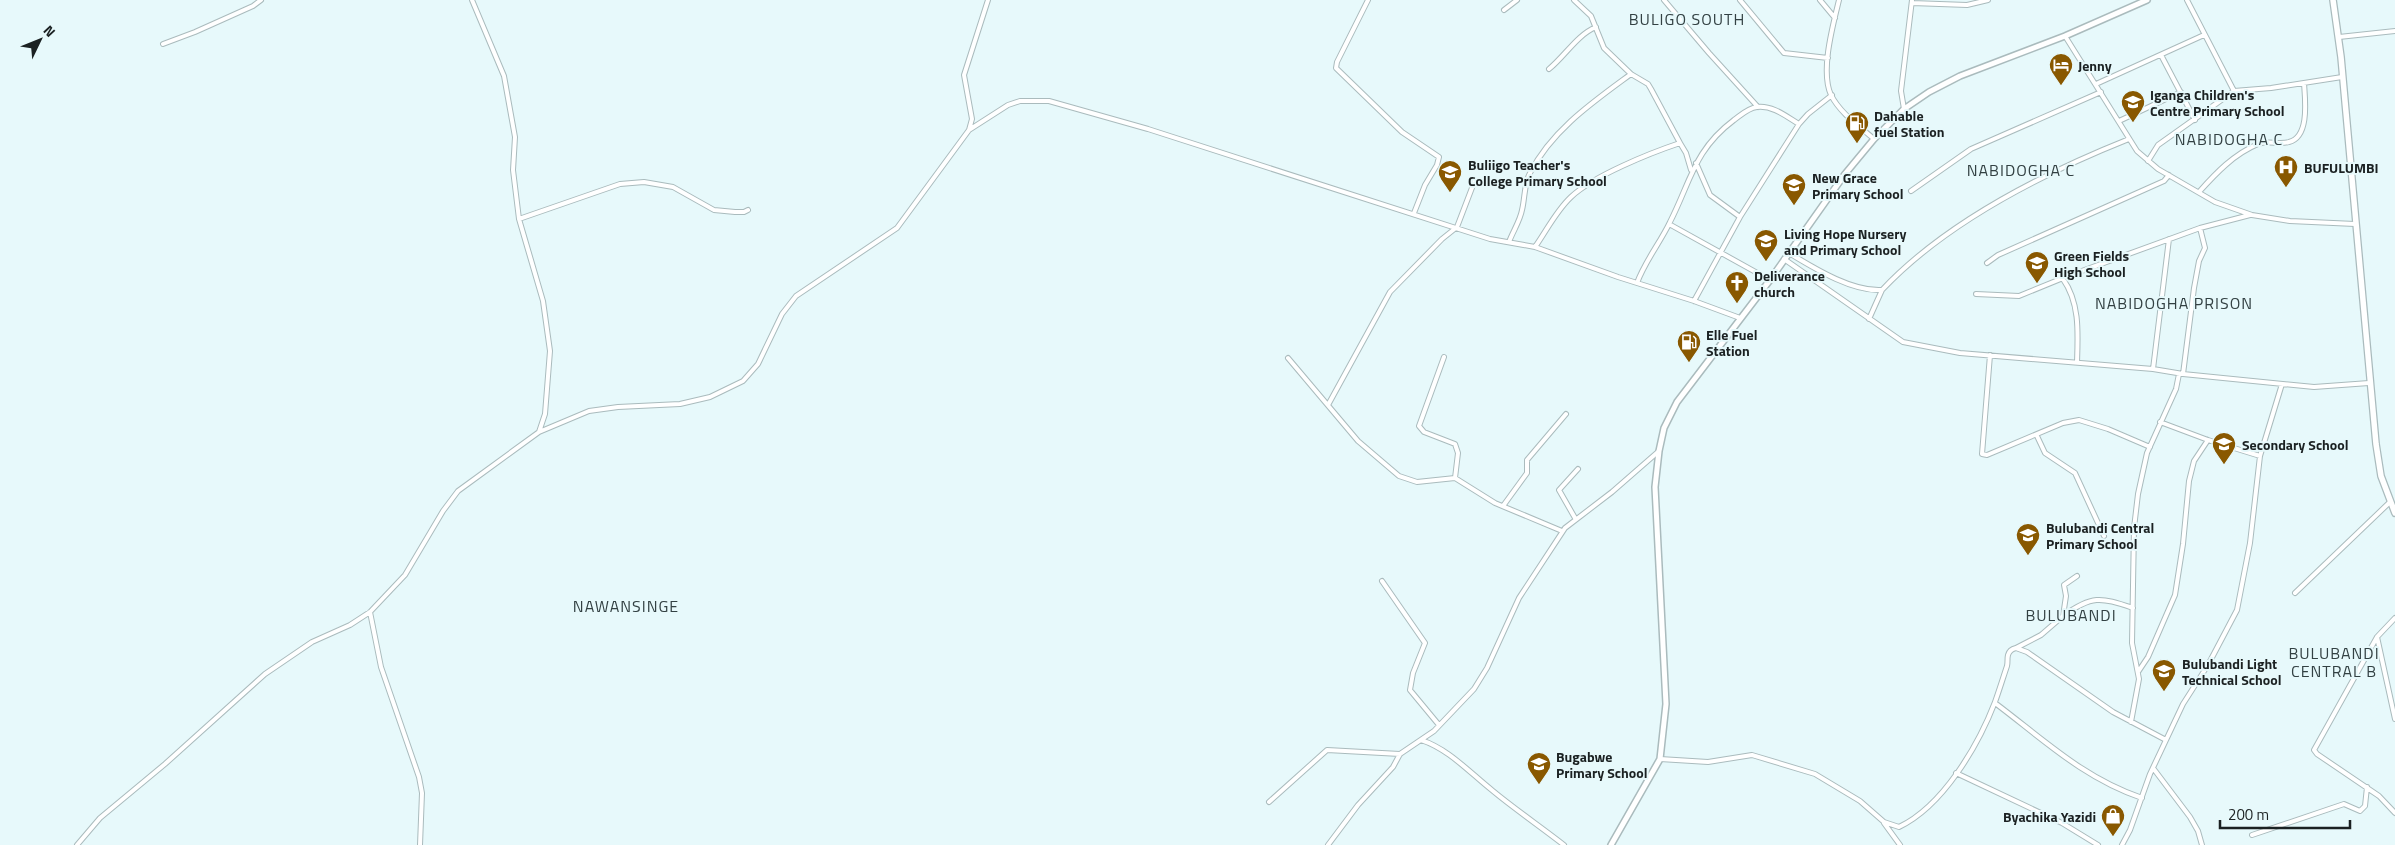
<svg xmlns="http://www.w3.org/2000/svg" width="2395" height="845" font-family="'Titillium Web',sans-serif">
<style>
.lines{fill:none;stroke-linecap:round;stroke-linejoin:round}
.minor-casing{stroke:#aabbbd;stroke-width:6}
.tertiary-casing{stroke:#aabbbd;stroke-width:8}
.secondary-casing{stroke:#aabbbd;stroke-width:8}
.minor{stroke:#fff;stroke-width:4}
.tertiary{stroke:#fff;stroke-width:5}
.secondary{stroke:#fff;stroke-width:5.5}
.labels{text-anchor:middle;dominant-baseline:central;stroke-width:4;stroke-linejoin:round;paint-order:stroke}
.poi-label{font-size:14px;font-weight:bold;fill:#1b2122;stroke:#e7f9fb;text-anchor:start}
.quarter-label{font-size:16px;letter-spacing:1px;fill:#334143;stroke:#e7f9fb}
</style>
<rect width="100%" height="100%" fill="#e7f9fb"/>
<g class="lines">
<!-- minor casing -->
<g class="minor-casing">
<path id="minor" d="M1368,0L1337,62L1336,68L1402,132L1439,157L1437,165L1425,185L1414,213
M1574,0L1591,16L1604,48L1631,74
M1664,0L1709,53L1758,107
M1740,0L1784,53L1828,58
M1820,0L1835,18
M1839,0C1833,25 1820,71 1831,95C1840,113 1859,126 1874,139
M2187,0L2234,91
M1912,3L1967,5L1988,0
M1504,10L1517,0
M2065,36L2137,151L2158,169L2215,202L2252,215L2290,221L2355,224
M2339,37L2395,31
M163,44L195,32L253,6L261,0
M2161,55L2195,120
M1549,69C1565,56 1577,35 1596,27
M2096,84L2204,35
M1904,109L1901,91L1912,0
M2119,121L2181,92
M969,130L1008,105L1020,101H1049L1148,129L1490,239L1535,247L1618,277L1694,301L1740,318
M2148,161L2158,145L2234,91L2271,88L2342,77
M1911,191L1971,149L2101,92
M2199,192C2216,173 2234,154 2258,144C2268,140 2279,145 2289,142C2310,137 2305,99 2304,83
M1740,217L1799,124
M519,219L620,184L644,182L673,187L714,210L735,212H744L748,210
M1669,224L1770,280
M1509,242C1513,231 1520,221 1522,210C1525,198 1524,184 1530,173C1552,130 1593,102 1631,74L1648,84L1651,89L1680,143
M1535,247C1547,230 1556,211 1571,197C1593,176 1650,153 1680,143L1686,153L1691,170
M1789,253C1814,268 1852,292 1882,290C1945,223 2044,173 2129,139
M1784,259L1903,342L1960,353L2153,369L2183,374L2314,387L2369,383
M1987,263L1998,255L2164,181L2169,175
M2063,279C2080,303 2078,333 2077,362
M1637,283C1645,261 1660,243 1670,222C1691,181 1694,150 1734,120C1741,115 1748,108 1757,107C1773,105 1787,117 1799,124L1808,114L1832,95
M1976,294L2019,296L2068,276L2200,228L2250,215
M1694,301L1740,217L1710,195L1696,163
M1869,319L1882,290
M1990,355L1982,454L1987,455L2063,423L2079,420L2108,429L2150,447
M1444,357L1419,426L1424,432L1455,444L1458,453L1455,478
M1288,358L1358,441L1399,476L1417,482L1455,478L1495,503L1562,531
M2153,369L2169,239
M2183,374L2194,288L2199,261L2205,248L2200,228
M1328,405L1390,292L1442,239L1457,227L1475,180
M2160,422L2208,440L2260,456
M539,432L589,411L618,407L680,404L710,397L743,381L758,364L782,314L796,296L897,228L969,130L972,119L964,75L988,0
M2037,436L2045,453L2075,473L2104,536
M1503,506L1527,473V460L1566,414
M1575,518L1559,490L1578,469
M1382,581L1425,643L1413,673L1410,690L1439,725
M2295,593L2390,502
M370,612L381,667L419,777L422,793L420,845
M2063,616C2092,595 2100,597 2133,608
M2395,618L2377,637L2314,750L2317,754L2379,796L2395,813
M2377,637L2395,719
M2016,648L2041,635L2063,616L2066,596L2064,585L2077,576
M2138,672L2148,657L2175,595L2183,544L2189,481L2194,461L2208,440
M1995,703C2043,739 2083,778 2142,798
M2131,722L2139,679L2132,643L2134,528L2138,494L2147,453L2176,389L2179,374
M1421,740C1449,749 1470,773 1493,791C1516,810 1541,827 1564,845
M1660,759L1708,762L1752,755L1815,774L1860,801L1884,822L1899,827C1943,806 1978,746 1995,702C1999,691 2003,678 2007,666C2008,662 2007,659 2008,655C2009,651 2012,649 2016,648L2027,652L2113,712L2166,740
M2153,768L2190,817L2198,831L2202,845
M1956,773L2062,823L2098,845
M1269,802L1327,750L1400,754
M1884,823L1900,845
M2252,835L2344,804L2360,811L2365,806L2367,787
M77,845L100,818L165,764L265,674L312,642L350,625L370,612L405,575L443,511L458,491L539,432L545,414L550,351L543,301L519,219L513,170L515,137L504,76L472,0
M1328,845L1358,805L1393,767L1400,754L1434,731L1474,689L1487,668L1519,598L1565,528L1612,492L1659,451
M2122,845L2130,830L2150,774L2183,704L2208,665L2237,610L2250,543L2260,456L2282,384"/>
</g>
<!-- tertiary casing -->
<g class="tertiary-casing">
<path id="tertiary" d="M1611,845L1660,759L1666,704L1655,487L1659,451L1664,428L1677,402L1770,280L1845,174L1874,139L1904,109L1929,92L1960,76L2065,36L2147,0"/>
</g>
<!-- secondary casing -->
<g class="secondary-casing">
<path id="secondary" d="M2333,0L2341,57L2376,444L2381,476L2395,513"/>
</g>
<!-- minor -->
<use href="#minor" class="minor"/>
<!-- tertiary -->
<use href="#tertiary" class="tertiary"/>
<!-- secondary -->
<use href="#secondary" class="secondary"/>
</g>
<!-- icons -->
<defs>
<g id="hotel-pin" transform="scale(1.25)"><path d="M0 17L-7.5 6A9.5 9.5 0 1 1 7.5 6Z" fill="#895800" stroke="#e7f9fb"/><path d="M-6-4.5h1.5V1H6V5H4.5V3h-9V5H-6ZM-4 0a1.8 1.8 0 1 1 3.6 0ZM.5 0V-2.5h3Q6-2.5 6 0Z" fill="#fff"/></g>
<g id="school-pin" transform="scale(1.25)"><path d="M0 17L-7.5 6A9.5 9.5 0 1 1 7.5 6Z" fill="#895800" stroke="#e7f9fb"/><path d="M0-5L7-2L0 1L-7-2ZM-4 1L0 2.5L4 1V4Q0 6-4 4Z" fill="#fff"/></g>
<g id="fuel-pin" transform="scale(1.25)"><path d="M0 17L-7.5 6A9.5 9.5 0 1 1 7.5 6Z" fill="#895800" stroke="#e7f9fb"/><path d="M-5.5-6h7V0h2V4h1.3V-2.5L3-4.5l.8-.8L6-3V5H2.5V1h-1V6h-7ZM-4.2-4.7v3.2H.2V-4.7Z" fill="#fff"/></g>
<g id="hospital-pin" transform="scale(1.25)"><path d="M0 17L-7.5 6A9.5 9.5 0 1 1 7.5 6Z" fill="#895800" stroke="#e7f9fb"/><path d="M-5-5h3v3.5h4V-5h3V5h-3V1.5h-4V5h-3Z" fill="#fff"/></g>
<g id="church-pin" transform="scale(1.25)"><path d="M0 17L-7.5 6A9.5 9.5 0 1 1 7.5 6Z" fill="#895800" stroke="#e7f9fb"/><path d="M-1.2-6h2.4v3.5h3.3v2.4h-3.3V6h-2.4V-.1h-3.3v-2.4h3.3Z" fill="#fff"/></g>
<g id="shop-pin" transform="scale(1.25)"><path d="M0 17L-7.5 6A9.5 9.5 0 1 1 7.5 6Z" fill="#895800" stroke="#e7f9fb"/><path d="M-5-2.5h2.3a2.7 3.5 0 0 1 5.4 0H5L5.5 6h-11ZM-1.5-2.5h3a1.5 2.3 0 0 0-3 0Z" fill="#fff"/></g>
</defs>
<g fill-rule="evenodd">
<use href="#hotel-pin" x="2061" y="65"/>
<use href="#school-pin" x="2133" y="102"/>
<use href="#fuel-pin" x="1857" y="123"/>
<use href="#hospital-pin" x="2286" y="167"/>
<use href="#school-pin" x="1450" y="172"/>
<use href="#school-pin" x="1794" y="185"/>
<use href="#school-pin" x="1766" y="241"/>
<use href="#school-pin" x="2037" y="263"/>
<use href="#church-pin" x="1737" y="283"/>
<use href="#fuel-pin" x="1689" y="342"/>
<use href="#school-pin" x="2224" y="444"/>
<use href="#school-pin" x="2028" y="535"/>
<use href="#school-pin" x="2164" y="671"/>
<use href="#school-pin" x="1539" y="764"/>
<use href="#shop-pin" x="2113" y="816"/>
</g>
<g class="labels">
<!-- poi labels -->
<g class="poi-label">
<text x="2078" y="65">Jenny</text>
<text x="2150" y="94">Iganga Children's<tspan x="2150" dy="16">Centre Primary School</tspan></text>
<text x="1874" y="115">Dahable<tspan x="1874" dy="16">fuel Station</tspan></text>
<text x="1468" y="164">Buliigo Teacher's<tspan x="1468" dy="16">College Primary School</tspan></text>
<text x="2304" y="167">BUFULUMBI</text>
<text x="1812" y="177">New Grace<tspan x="1812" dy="16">Primary School</tspan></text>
<text x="1784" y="233">Living Hope Nursery<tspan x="1784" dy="16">and Primary School</tspan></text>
<text x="2054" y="255">Green Fields<tspan x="2054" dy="16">High School</tspan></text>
<text x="1754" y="275">Deliverance<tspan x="1754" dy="16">church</tspan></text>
<text x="1706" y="334">Elle Fuel<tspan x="1706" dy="16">Station</tspan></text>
<text x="2242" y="444">Secondary School</text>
<text x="2046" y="527">Bulubandi Central<tspan x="2046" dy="16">Primary School</tspan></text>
<text x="2182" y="663">Bulubandi Light<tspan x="2182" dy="16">Technical School</tspan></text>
<text x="1556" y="756">Bugabwe<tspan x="1556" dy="16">Primary School</tspan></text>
<text x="2096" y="816" text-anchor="end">Byachika Yazidi</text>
</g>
<!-- quarter labels -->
<g class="quarter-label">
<text x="1687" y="19">BULIGO SOUTH</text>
<text x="2229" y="139">NABIDOGHA C</text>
<text x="2021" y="170">NABIDOGHA C</text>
<text x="2174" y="303">NABIDOGHA PRISON</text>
<text x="626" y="606">NAWANSINGE</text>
<text x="2071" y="615">BULUBANDI</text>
<text x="2334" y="653">BULUBANDI<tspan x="2334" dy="18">CENTRAL B</tspan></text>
</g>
</g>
<!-- north arrow -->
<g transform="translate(40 40) rotate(47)" stroke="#e7f9fb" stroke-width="4" paint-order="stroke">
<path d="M0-4L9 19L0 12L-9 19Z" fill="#1b2122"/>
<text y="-8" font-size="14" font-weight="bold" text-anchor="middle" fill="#1b2122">N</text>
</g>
<!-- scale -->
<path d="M2220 820v8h130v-8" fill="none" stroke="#1b2122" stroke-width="2.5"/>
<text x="2228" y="820" font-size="15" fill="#1b2122" stroke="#e7f9fb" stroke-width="4" paint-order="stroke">200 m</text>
</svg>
